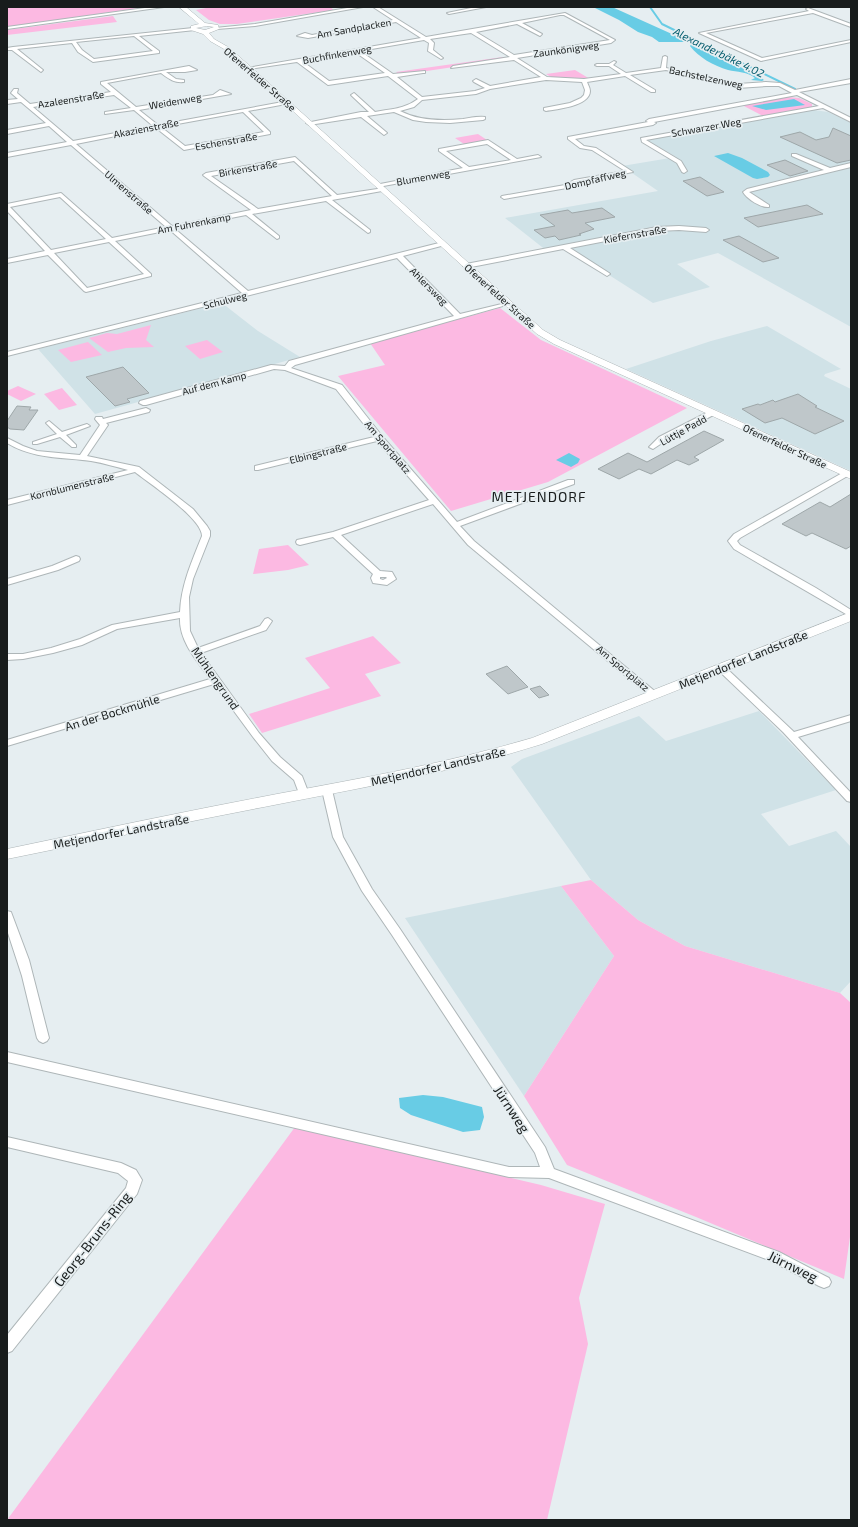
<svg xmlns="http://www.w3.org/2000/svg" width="858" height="1527" font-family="'Exo 2',sans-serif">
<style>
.built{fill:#d0e2e7}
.green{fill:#fcb9e2}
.water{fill:#68cce5}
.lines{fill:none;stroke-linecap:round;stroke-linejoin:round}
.stream{stroke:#68cce5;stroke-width:2}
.building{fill:#bfc7ca;stroke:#9ea7a9}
.pedestrian-casing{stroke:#aeb6b8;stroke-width:2}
.minor-casing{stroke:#aeb6b8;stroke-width:2}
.tertiary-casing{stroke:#aeb6b8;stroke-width:1}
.secondary-casing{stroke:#aeb6b8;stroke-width:1}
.pedestrian{fill:#fff;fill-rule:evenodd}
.minor{fill:#fff;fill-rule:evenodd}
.tertiary{fill:#fff;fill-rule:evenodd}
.secondary{fill:#fff;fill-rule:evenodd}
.labels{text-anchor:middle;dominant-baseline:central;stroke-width:3.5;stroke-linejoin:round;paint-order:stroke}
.far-street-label{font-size:10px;fill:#181c1c;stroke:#e6eef1}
.far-water-label{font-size:11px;font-style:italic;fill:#005a6b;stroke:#e6eef1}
.street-label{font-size:12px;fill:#181c1c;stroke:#e6eef1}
.quarter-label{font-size:14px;letter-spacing:1px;fill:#181c1c;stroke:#e6eef1}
.near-street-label{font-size:14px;fill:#181c1c;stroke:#e6eef1}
</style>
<rect width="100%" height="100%" fill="#e6eef1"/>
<!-- built -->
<path class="built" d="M814,110L828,112L851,123V327L718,253L677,264L710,287L653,303L565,247L547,251L505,218L658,191L622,166L676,157L647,140Z
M222,303L258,331L300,357L95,414L38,349Z
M767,326L841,369L825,374L824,376L851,389V471L626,369L711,341Z
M759,711L836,790L761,814L789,846L836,831L851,847V981L840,993L685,946L638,920L591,880L511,767L522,759L639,716L666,741Z
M561,886L614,956L524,1096L405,918Z"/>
<!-- green -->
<path class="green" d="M7,7H146L7,27Z
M211,7H330L334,10L237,24H220L209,20L196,10Z
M113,16L117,22L7,35V30Z
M503,57L507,59L400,75L396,72Z
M575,70L590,79L551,77L546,74Z
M788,97L799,98L812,104V107L763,116L742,105Z
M478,134L487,140L464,144L455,138Z
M500,308L541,340L687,408L548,482L451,511L338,376L385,365L370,343Z
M151,325L146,340L154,347L126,348L108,352L89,338L107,333L117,334Z
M207,340L223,352L200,359L185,346Z
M88,342L102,355L71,362L58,350Z
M18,386L36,394L21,401L7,394V391Z
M62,388L77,405L59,410L44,394Z
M288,545L309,565L288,570L253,574L259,549Z
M373,636L401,663L365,674L381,696L262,733L249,714L330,688L305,658Z
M591,880L638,920L685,946L840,993L851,1003V1230L844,1279L696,1217L567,1165L524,1096L614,956L561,886Z
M295,1127L541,1185L605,1204L579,1298L588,1344L547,1520H7Z"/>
<!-- water -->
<path class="water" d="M593,7H612L703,48L760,77L764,80L762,81L751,80L755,78C748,72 737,72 728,70C714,66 698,57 690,46L691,44L687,42H659L652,37L638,32L619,20Z
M794,99L805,105L766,110L752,106Z
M728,153L742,158L768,172L770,175L768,177L757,179L753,178L714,156Z
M569,453L580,459L578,463L571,467L556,460Z
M423,1095L443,1097L482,1107L484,1117L480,1130L463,1132L411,1115L400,1108L399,1098Z"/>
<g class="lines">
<!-- stream -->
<path class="stream" d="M650,7L662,24L795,89"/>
</g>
<!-- building -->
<path class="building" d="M833,128L851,136V160L837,163L780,137L800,132L816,140L829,137Z
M785,160L808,171L790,176L767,165Z
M700,177L711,184L724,192L707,196L683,181Z
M807,205L823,214L758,227L744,218Z
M602,208L615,217L585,223L594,229L579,234L581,235L559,240L555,236L545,238L534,230L555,226L540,215L568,210L572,213Z
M739,236L779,258L763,262L723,240Z
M123,367L149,393L127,399L130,402L115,406L86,377Z
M798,394L817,406L815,407L844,421L815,434L782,418L765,423L742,409L758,404L760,405L773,400L775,402Z
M17,406L31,407L29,410H38L24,430L10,429L7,427V421Z
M704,431L724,440L694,457L699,460L689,465L677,460L651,474L639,469L619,479L598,469L628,453L647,462Z
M851,494V546L846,549L812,533L806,536L782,524L820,502L830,507Z
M507,666L528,687L508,694L486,674Z
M540,686L549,695L539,698L530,689Z"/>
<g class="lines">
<!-- pedestrian casing -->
<g class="pedestrian-casing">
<path id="pedestrian" d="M49,421L62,432L87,424L90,426L66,435L76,445V447H72L60,437L37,444H33V442L57,434L46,423Z"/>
</g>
<!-- minor casing -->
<g class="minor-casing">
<path id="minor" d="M152,7H164L7,29V27Z
M353,7H363L255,26L217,29L215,28L255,24Z
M373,7H378L426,37L565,13L615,40L611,43L517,58L547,77L584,79L621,74L609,66H597L595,65L597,64H609L614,61L616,62L613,65L626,73L661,68L663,57L665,56L667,57L666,68L738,84L766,82L780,83L795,90L851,79V83L799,92L851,118V122L823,108L646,140L681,161L687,171L684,173L682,172L677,163L642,142L641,138L819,106L797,95L654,122L656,123L653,125L575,139L584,146L596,148L633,172L576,183L567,188L504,199L501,197L502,196L565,185L574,180L625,171L592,150L580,148L568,139V137L648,122L646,121L649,119L792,93L779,86H766L738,88L666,70L630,75L655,90V92H651L625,76L587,82C588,85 590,88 590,91C590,106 557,109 546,111L544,110V108L570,103L581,98L584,95L585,90L582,82L546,80L490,89L476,94L422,100L414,107L400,111C419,121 442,121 463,119C470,118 478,116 485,117V119L483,120L450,123L426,122L413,120L394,112L367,116L386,132L387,133L384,135L361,117L309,125L306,123L361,112H369L352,96L351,95L354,93L375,112C390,109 405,109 418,99L388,76L328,85L297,62L249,69L247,68L421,38L396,22L308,38L297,36L305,33L312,35L393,20ZM560,15H564L610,40L514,55L476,32L517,24L540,36L542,34L522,23ZM471,33L510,57L453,66L451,68L514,60L541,77L490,86L476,79L473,81L474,82L485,88L475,91L422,97L397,77L423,73H425V71L393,74L360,51L424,40L429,43L428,51L441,59L443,58L433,50L434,43L430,39ZM355,52L385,73L329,81L302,61Z
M476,7H486L449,14L447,13Z
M808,8L851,24V27L813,13L706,33L762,58L851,40V42L761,61L699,33L809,11L806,9Z
M193,28L195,30L139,36L159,51V53L93,62L78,52L72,43L17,49L43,70L41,72L12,50H7V48L13,47ZM134,36L153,51L94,59L82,50L76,42Z
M189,66L197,70L185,72H166L176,79L184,80V82C174,83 169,79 161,73L107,83L136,107L213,95L220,90L231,94L139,110L158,125L288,101L289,102L286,104L248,111L270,132V134L184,150L156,128L76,144L172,226L251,210L204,176L203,175L206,173L295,157L337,195L384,188V190L382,191L332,200L370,230V232L368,233L326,201L252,214L279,236V238L277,239L246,215L175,229L248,291L443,242L446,244L445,245L403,256L460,314L510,302V304L295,365L291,368L342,385L382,436L457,522L568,480H574V484L460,526L474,541L657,693L659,695L657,697H651L468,545L433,504L341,535L380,571L392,572L396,579L387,585L373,583L371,578L373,574L333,537L300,545L297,544L296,542L297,540L333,532L429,500L377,441L258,470H255V466L374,437L336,389L285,370L274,369L146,405H143L139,403L140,401L271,365L285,366L289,361L454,316L397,258L7,356V352L242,293L170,230L115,241L151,274V276L86,292L84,291L48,255L7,263V259L45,251L7,211V204L61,193L112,238L166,227L71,145L7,157V153L67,142L49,126L7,134V130L46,123L21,102L7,104V100L18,99L11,93L14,89H18L17,93L30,104L111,92L101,84V82ZM114,95L131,108L105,112V114L134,110L153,126L73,141L33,107ZM243,112L264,132L185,146L161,127ZM294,161L332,196L258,209L211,176ZM60,197L106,239L51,250L10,207ZM109,242L144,274L87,288L54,253ZM380,577H386L387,578L383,580L380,579Z
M488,140L517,159L538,155L541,157L378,187L375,185L463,168L439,151V149ZM487,144L511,160L469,167L446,151Z
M792,154H796L830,168L851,163V167L749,192L769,205V207C761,208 747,199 743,192L747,189L824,170L792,156Z
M679,226L706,228L709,230L706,232L679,230L657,231L570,248L609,273L610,274L607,276L563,249L466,268L463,266L466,264L657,227Z
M146,408L150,410L149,412L106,423L108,425L87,456L139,467L193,509L207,526L210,531V536L193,579L189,597L190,631L198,648L260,626L265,619L268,618L272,621L266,630L201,653L259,733L280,757L302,776L309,794L308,796H300L294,780L272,761L253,737L214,684L7,746V740L210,679C197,661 179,641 180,618L117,629L82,645L53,653L23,659L7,660V654H23L51,648L80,639L112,625L180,612C181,585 192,561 202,536C202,518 150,484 135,472L7,505V500L128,470C116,467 104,463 91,461C62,457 33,459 7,443V438L23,446L37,451L80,455L100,425L95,419L96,417H102L103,419Z
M710,411H713L717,413L665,441L653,449L649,447L659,437Z
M844,472H847L851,474L740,538L737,541L740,545L816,588L851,610V617L734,549L728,541L734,534Z
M76,556L79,557L80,559L79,561L58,570L7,585V579L52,566Z
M721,665L724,666L794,732L851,715V721L798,737L851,793V802L847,801L783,732L718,670L716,668Z
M327,787L332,790L343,837L372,889L400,929L545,1147L554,1169L779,1252L829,1278L831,1282L829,1286L824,1288L819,1286L769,1260L549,1178L509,1177L7,1062V1052L509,1167H540L535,1153L392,935L362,891L333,837L322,790Z
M7,911L11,912L29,960L49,1038L47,1041L43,1043L39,1041L37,1038L22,976L7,930Z
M7,1137L121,1163L136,1170L142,1180L137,1194L12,1351L7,1353V1335L126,1188L128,1181L118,1173L7,1147Z"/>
</g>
<!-- tertiary casing -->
<g class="tertiary-casing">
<path id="tertiary" d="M179,7H186L205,23L218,25L219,29L209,33L214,39L228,47L251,67L543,330L560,340L851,472V479L554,344L537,334L247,69L224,49L210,41L203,34L191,30V26L199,24ZM207,26L214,27L205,30L196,28Z"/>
</g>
<!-- secondary casing -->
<g class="secondary-casing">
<path id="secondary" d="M851,612V621L542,744C454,772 364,787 274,805C185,822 96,841 7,859V849C97,830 187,811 277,794C363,778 448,763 532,738Z"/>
</g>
<!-- pedestrian -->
<use href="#pedestrian" class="pedestrian"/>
<!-- minor -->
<use href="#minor" class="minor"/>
<!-- tertiary -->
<use href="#tertiary" class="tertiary"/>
<!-- secondary -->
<use href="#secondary" class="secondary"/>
</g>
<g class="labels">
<!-- far-street labels -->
<g class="far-street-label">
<text transform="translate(354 28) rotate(-10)">Am Sandplacken</text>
<text transform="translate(566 49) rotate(-8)">Zaunkönigweg</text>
<text transform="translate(337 54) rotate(-10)">Buchfinkenweg</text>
<text transform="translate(706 77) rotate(12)">Bachstelzenweg</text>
<text transform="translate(260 79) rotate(41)">Ofenerfelder Straße</text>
<text transform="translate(71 99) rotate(-9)">Azaleenstraße</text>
<text transform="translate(175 101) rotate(-10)">Weidenweg</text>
<text transform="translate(706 127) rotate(-10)">Schwarzer Weg</text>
<text transform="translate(146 128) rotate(-11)">Akazienstraße</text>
<text transform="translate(226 141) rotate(-10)">Eschenstraße</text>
<text transform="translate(248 168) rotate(-10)">Birkenstraße</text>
<text transform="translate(423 177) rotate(-10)">Blumenweg</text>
<text transform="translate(595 179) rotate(-13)">Dompfaffweg</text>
<text transform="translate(129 192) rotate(41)">Ulmenstraße</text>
<text transform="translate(194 223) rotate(-11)">Am Fuhrenkamp</text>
<text transform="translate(635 234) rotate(-10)">Kiefernstraße</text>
<text transform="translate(429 286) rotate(45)">Ahlersweg</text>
<text transform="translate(500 296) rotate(42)">Ofenerfelder Straße</text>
<text transform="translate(225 300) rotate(-14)">Schulweg</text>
<text transform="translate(214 383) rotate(-15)">Auf dem Kamp</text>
<text transform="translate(683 430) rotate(-29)">Lüttje Padd</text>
<text transform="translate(785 446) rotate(25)">Ofenerfelder Straße</text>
<text transform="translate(388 447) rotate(50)">Am Sportplatz</text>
<text transform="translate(318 453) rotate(-14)">Elbingstraße</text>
<text transform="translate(72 486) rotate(-14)">Kornblumenstraße</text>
<text transform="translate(623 668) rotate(40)">Am Sportplatz</text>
</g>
<!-- far-water labels -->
<g class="far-water-label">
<text transform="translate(719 52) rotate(26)">Alexanderbäke 4.02</text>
</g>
<!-- street labels -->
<g class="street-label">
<text transform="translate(743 659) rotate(-22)">Metjendorfer Landstraße</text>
<text transform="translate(216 678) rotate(55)">Mühlengrund</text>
<text transform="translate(112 712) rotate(-17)">An der Bockmühle</text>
<text transform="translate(438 766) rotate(-13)">Metjendorfer Landstraße</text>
<text transform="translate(121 831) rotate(-11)">Metjendorfer Landstraße</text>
</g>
<!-- quarter labels -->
<g class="quarter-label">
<text x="539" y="496">METJENDORF</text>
</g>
<!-- near-street labels -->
<g class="near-street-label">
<text transform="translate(512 1109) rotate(57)">Jürnweg</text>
<text transform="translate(92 1239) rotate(-52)">Georg-Bruns-Ring</text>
<text transform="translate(793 1266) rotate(26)">Jürnweg</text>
</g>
</g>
<!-- border -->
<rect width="858" height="1527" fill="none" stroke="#181c1c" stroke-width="16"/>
</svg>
